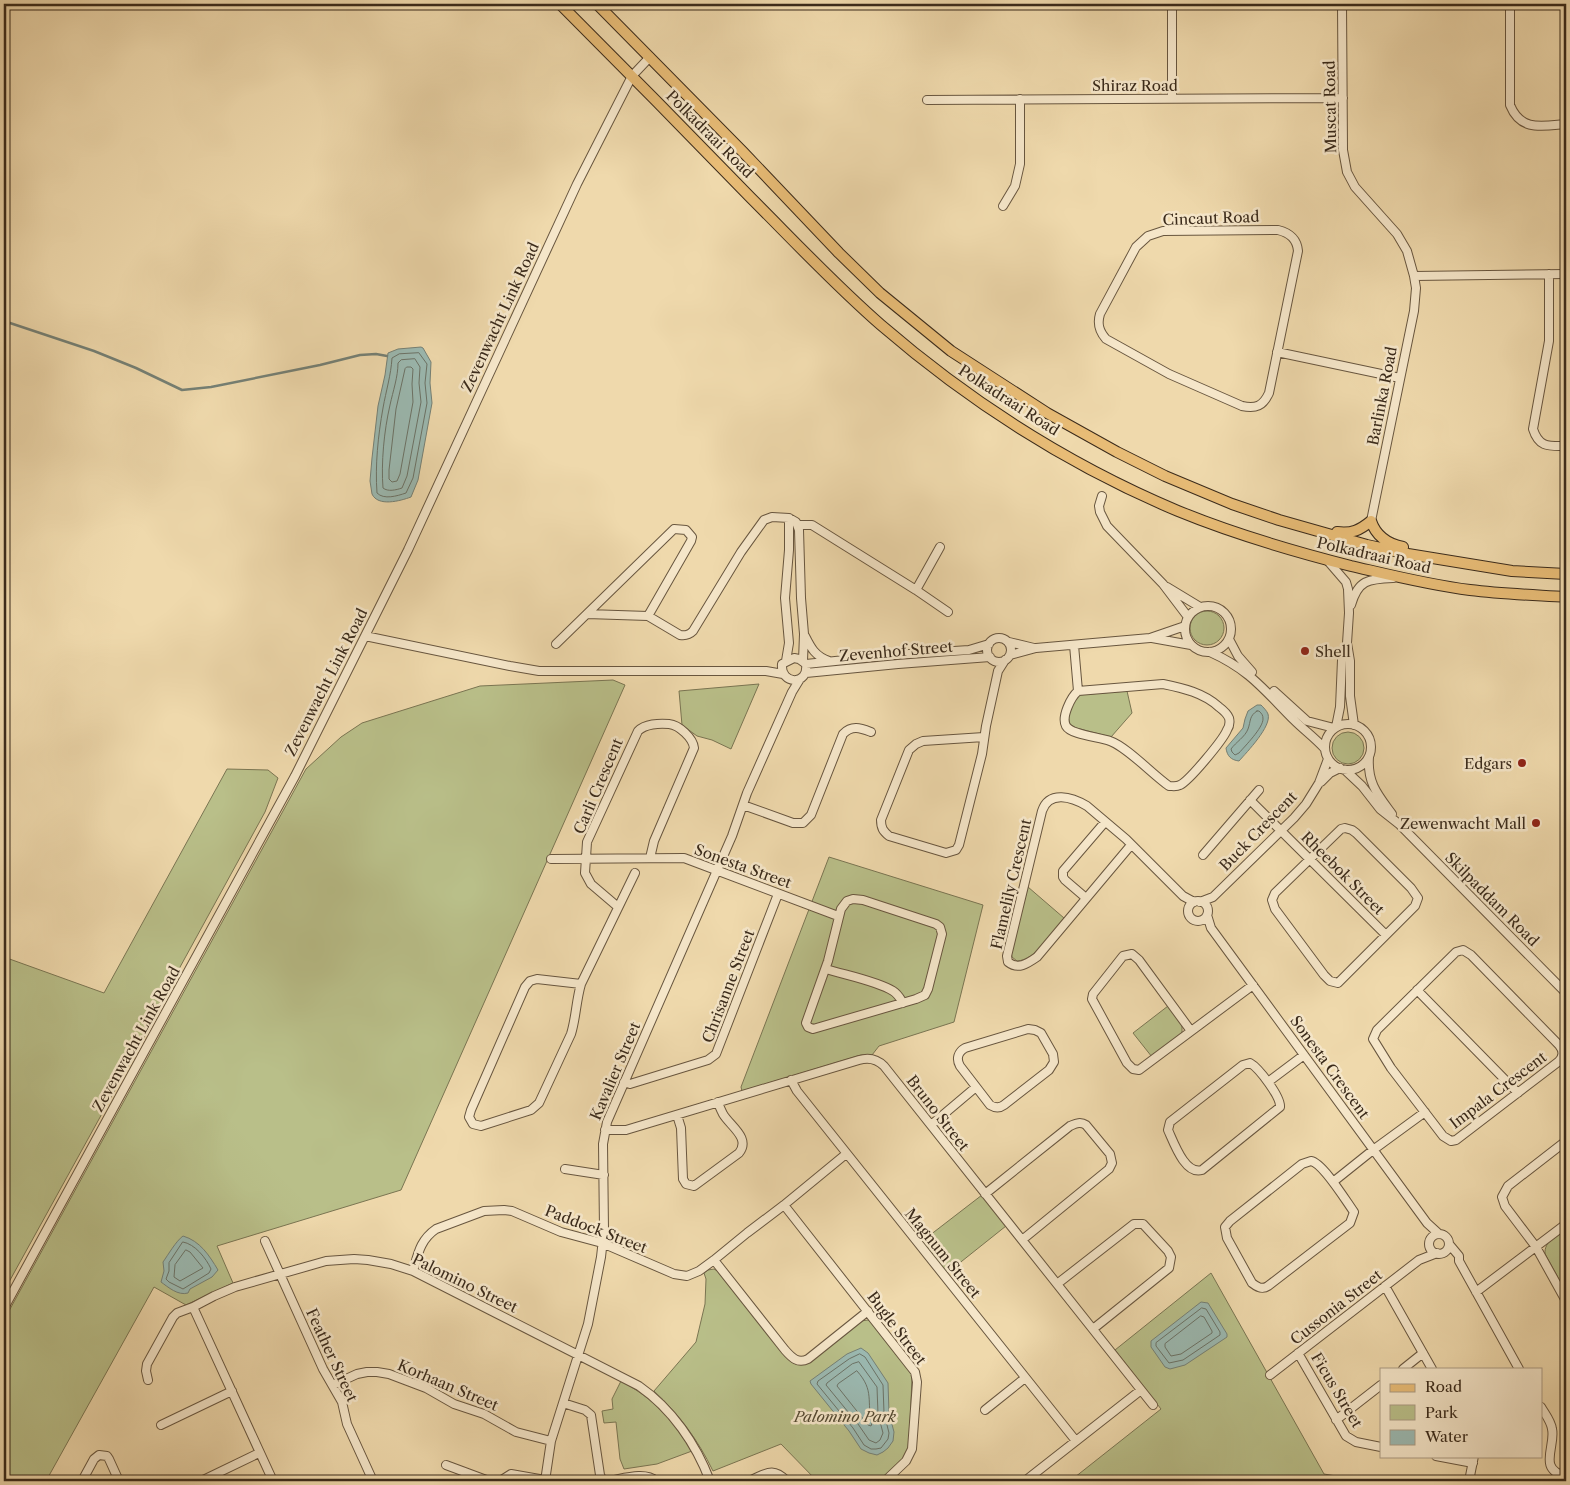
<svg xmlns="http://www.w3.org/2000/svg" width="1570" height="1485" font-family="'Libre Caslon Text',serif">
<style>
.green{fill:#b9bf89;stroke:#7a7552}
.water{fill:#9bb9b1;stroke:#758075}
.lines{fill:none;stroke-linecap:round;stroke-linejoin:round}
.shore{stroke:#6b7266;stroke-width:1}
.stream{stroke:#758075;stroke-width:2.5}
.minor-casing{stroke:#68563f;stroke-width:10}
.major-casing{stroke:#3b2b1b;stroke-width:12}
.minor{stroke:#f5e6c9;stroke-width:8}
.major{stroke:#e8bc76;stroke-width:10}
.poi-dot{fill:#8f2418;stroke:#f5e6c9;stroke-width:2}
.labels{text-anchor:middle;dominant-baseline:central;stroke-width:5;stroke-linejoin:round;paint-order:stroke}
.street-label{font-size:15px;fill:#3b2b1b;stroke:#f5e6c9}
.poi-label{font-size:15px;fill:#3b2b1b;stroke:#f5e6c9;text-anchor:end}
.park-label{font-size:15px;font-style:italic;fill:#544931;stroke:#f5e6c9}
</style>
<rect width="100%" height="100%" fill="#efd9ac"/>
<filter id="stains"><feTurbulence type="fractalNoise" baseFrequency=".004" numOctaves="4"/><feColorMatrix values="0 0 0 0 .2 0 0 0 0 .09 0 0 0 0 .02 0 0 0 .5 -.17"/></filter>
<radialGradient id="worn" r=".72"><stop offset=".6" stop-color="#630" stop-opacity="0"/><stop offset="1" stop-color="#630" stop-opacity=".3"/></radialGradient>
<!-- green -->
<path class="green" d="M1190 628a17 17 0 1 1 34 0a17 17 0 1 1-34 0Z
M613,680L625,685L401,1190L217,1246L233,1283L186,1305L154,1287L46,1481H4V1320L306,769L341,737L362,723L480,686Z
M759,684L731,749L712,740L697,736L682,725L679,691Z
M1127,691L1132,713L1111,737L1076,728L1070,724C1066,714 1072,703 1078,695Z
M1332 748a16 16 0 1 1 32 0a16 16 0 1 1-32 0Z
M227,769L268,770L278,778L265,812L168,989L167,996L4,1291V957L104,993Z
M829,857L983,905L954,1022L879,1046L872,1055H861L742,1091L741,1087Z
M1028,887L1064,918C1053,931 1036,960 1017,961L1012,957L1011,952Z
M1168,1006L1181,1023L1182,1026V1033L1152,1057L1133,1033Z
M982,1195L1006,1226L947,1273L921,1242Z
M1566,1228V1292L1545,1254C1544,1241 1557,1235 1566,1228Z
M714,1269L719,1272L789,1360C795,1365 801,1366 808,1363L861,1321L868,1320L871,1322L912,1374V1377L909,1449L903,1459L880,1481H817L781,1444L713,1471C698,1440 679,1414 654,1391L696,1342L705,1304L706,1279L704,1273L708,1270Z
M1211,1273L1324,1474L1366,1481H1070L1161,1409L1115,1350Z
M621,1381C654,1399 672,1419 692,1451L657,1464L624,1469L620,1459L616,1422L604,1423L602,1411L613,1409L612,1399Z"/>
<!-- water -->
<path class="water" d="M421,347L423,348L431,362L430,383L432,403L418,480L411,497C400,501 378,507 372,494L370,481L372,458L378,406L385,375L388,353L398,349Z
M1257,705H1261C1263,707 1267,711 1268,714C1272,726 1247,752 1239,761C1231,760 1227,756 1226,748L1243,728L1245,719L1248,711Z
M183,1236C200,1241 209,1255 218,1270L212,1277L190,1289L188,1293C178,1296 168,1287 161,1282L164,1271L163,1262C168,1255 176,1241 183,1236Z
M1201,1302L1208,1303L1227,1334V1337L1185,1365L1170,1369L1165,1367L1151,1347V1341Z
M861,1348L868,1353L888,1383L889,1413L894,1432L893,1441L888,1448L883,1452L877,1455L869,1453L861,1449L849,1431L811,1384L810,1381L847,1354Z"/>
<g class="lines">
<!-- shore -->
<path class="shore" d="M419,353L427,364L425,383L427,403L413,478L406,493C397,496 384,500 377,493C375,465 378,436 383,408C386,391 391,375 392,358L399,354Z
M415,359L420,367L419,383L421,402L407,476L402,488C396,490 388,492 383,488C381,463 384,431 390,405C393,391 398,377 398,363L401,360Z
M407,367H411L413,369L412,384L413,402L400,474L397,481L392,482L389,479V470L396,409L405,369Z
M1257,711H1259C1262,714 1263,715 1263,719C1263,728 1245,746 1239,753L1235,755L1232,752L1231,749C1236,742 1245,737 1248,729C1251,721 1249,716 1257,711Z
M183,1242C195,1244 206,1258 211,1269L209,1273L183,1289L169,1282L166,1279L169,1271V1263Z
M186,1250L190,1252L203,1268L180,1281L174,1277L175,1265Z
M1202,1308L1206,1309L1220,1332V1335L1183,1360L1169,1363L1156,1346V1343Z
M1201,1316L1204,1317L1212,1331V1333L1181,1354L1171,1356L1165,1347V1344Z
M860,1354L865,1357L883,1385L884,1413L889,1433L888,1439L881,1448L876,1449H871L864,1445L853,1428L817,1384L818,1381L849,1359Z
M859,1362L877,1387L878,1414L883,1433L880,1440L876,1443L869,1440L858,1424L826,1385L827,1383L852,1364Z
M857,1371C875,1391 866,1401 872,1423L871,1426L868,1425L837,1386L838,1384Z"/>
<!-- stream -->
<path class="stream" d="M4,321L94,351L136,368L182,390L211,387L320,365L360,355L376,354L387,356"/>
<!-- minor casing -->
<g class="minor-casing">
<path id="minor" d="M1172,4V98
M1342,4L1343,150L1347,172L1355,187L1397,234L1407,251L1414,276L1566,274
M1510,4V105C1521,132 1542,126 1566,124
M927,100L1343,98
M1003,206L1015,186L1020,164V99
M1278,230C1290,233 1297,239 1298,251L1269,393C1263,406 1256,409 1242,406L1169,374L1106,339C1099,331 1097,324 1100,314L1136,247L1148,236L1163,231Z
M1549,274V341L1533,429C1539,448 1549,446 1566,446
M1277,352L1400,378
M1102,496L1099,506L1100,512L1107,526L1163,584L1188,617
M1371,521L1414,311L1416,288L1414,276
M798,525H812L916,590L948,612
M1327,560L1346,582L1348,589L1349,613L1347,643L1350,661V696L1354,725
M1167,587L1200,607
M916,590L940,547
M1351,605C1358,580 1368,579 1393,578
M1185 629a23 23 0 1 1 46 0a23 23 0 1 1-46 0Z
M587,614L648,616L680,635C686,636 689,635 693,631L741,552L764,520L772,517L789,518L796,522L799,530L801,598L804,634L803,661
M365,636L510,666L539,671H766L783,674
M805,636C811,648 815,656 829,661
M1152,638L1191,645
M987 650a12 12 0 1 1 24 0a12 12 0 1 1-24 0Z
M1229,639L1238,656L1252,672
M1009,642L1034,648
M556,644L674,529L686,530L692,537L691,541L648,616
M1074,645L1078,691C1071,697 1061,717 1066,726C1071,735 1100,737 1110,741C1127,747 1152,774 1169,786C1173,786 1176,787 1180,785C1189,781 1223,740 1227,730C1229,727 1230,722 1229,718C1227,713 1223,710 1219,707C1204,693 1183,688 1163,684L1078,691
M1210,652C1250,670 1264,690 1294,720C1304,730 1315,738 1325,749
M1010,655L1036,648L1150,638L1185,626
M794,658L799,659L806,664C809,686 780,685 782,664Z
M786,661L789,643L785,598L789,550V518
M806,664L894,655L969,650L989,644
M806,673L898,664L990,657
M1274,691L1307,721L1334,728
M1325 747a23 23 0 1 1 46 0a23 23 0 1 1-46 0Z
M1336,727L1340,707L1342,660L1346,647
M984,737L923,741L916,744L909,750L881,820C881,828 883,831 889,836L946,853L956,850L959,845L982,754L986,726L998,671L1005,660
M1369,757C1367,783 1378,795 1392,814
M1345,770L1362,786L1380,809L1399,824L1566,993
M1321,782L1330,773L1340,768
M1250,800L1386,935
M743,805L793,823H803L811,815L843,734C852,725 860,728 871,732
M1345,828L1352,830L1356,833L1411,888L1418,898L1415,906L1338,983L1330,981L1324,975L1275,909L1272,900L1275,893L1341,829Z
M1131,845L1037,957C1027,964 1018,970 1008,962L1007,956L1042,811C1049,790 1072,797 1087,806L1126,839L1183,896L1194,902
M1203,855L1259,790
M551,859L684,858L838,916
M1086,898L1065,880L1063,877V871L1105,822
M853,899L863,900L936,924L940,927L942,934L928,989L925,995L916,999L813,1029L808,1027L806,1023L828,961L841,909L847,901Z
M1188 911a10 10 0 1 1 20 0a10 10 0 1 1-20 0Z
M1200,902L1213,897L1294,818L1306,804L1319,783L1328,759
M618,907L591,884L585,873L587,842L638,731C645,724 659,723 669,724C679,725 693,738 694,748L654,841L650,858
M1207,915L1211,928L1427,1223L1439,1234
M1463,950L1471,955L1559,1045C1564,1051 1564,1057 1558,1062L1456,1140L1451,1141L1443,1136L1391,1068L1373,1039L1377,1030L1456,952Z
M826,969C845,975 877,981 893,991C898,994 900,998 903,1003
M581,984C576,1001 576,1018 571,1034L539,1103L531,1110L481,1126L473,1124L469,1117L471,1110L525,987L530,981L537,979L581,984L635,873
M1417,990L1518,1093
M1028,1029L1035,1030L1041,1033L1053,1054L1054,1062L1049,1070L1004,1105C1000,1108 995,1108 990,1105L960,1066C956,1059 958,1052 965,1048Z
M1191,1031L1139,960L1132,954L1123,956L1093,994L1092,999L1127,1063L1133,1069L1139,1070L1253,985
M1250,1063C1259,1068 1281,1097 1280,1107L1202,1170C1185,1175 1174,1143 1168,1130L1170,1122L1243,1065Z
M791,1080L797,1091L1076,1441
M624,1082L630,1084L708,1060L716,1054L778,894
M1268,1082L1304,1055
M677,1115L681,1128L683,1179L686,1184L694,1186L739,1153C751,1138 730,1126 723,1114C721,1110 719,1106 718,1102
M931,1125L976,1087
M605,1130H626L859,1060C869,1057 877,1059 884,1066L1153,1405
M1566,1141L1508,1186L1502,1197L1505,1206L1536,1247L1566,1301
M1311,1161C1323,1163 1346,1201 1354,1212L1350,1223L1268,1286C1262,1290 1257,1287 1252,1283L1227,1238L1225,1227L1230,1221L1302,1164Z
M565,1169L604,1175
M1333,1182L1373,1150L1425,1112
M985,1194L1070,1126C1075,1124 1080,1121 1086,1125L1110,1154L1112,1163L1109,1169L1022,1240
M784,1205L915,1372L917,1382L912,1449L906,1461L885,1481
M1429 1244a10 10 0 1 1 20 0a10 10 0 1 1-20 0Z
M265,1241L323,1369L342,1402L347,1424L373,1481
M1449,1244L1459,1256V1261L1519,1369
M714,1260L785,1350C792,1358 798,1364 808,1359L868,1311
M413,1271C418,1254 420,1240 436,1229L484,1211L504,1210L512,1211L561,1232L602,1243L674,1274L687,1276L699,1271L714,1260L747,1233L784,1205L846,1154
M1057,1284L1134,1224H1143L1168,1251L1171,1257L1169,1268L1093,1329
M1385,1286L1432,1369
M1476,1292L1566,1224
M193,1307L273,1481
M4,1308L295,776L408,550L577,184L632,76L650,57
M1298,1353L1346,1436L1356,1442L1381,1447
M1403,1369L1423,1353
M1270,1375L1419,1260L1437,1253
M148,1380L146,1371L147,1364L173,1317L177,1313L193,1307L214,1296L235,1287L326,1261L354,1259L368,1260L391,1264L413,1271L639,1386C672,1409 696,1444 710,1481
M333,1385L357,1374L367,1372H377L389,1374L426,1388L454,1404L484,1414L516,1432L551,1441
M563,1403L585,1410L591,1415L600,1475L602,1479L608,1481
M1541,1407C1545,1414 1551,1421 1552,1429C1556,1446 1537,1470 1566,1476
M985,1410L1025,1378
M1336,1420L1381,1385
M161,1425L232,1391
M1436,1456L1473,1463
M446,1465L489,1481
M82,1481L94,1459L99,1455L107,1456L109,1459L119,1481
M201,1481L259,1453
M500,1481L511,1474L545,1480
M545,1481L551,1441L588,1324L601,1257L604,1230L603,1144L607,1122L732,836L747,793L792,692L800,679
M608,1481C622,1479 645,1471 656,1481
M749,1481C766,1474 772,1466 787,1481
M1025,1481L1141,1390
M1469,1481L1474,1456"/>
</g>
<!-- major casing -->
<g class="major-casing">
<path id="major" d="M560,4C624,68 688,133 751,198C794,241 835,285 881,325C969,401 1071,466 1178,511C1234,534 1292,551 1351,566C1390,575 1429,585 1470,590C1502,594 1534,595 1566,597
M597,4L743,152L839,253L880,293L951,351L1047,413L1117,452L1165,476L1232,504L1279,520L1367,545L1408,554L1512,571L1566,574
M1337,532C1352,534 1360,530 1371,521C1376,536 1388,544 1403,547"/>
</g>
<!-- minor -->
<use href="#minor" class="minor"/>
<!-- major -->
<use href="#major" class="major"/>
</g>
<!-- markers -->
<g class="poi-dot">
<circle cx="1305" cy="651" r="5"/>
<circle cx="1522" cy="763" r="5"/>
<circle cx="1536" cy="823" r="5"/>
</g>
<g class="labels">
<!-- street labels -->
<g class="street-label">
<text x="1135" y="85">Shiraz Road</text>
<text transform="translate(1330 107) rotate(-91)">Muscat Road</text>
<text transform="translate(710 134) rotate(45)">Polkadraai Road</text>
<text transform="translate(1211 218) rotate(-2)">Cincaut Road</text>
<text transform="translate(500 317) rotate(-65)">Zevenwacht Link Road</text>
<text transform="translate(1382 396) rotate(-79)">Barlinka Road</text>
<text transform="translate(1009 400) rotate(33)">Polkadraai Road</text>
<text transform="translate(1374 555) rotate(13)">Polkadraai Road</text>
<text transform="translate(896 651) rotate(-5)">Zevenhof Street</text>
<text transform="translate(326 682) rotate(-63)">Zevenwacht Link Road</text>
<text transform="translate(598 786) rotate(-67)">Carli Crescent</text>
<text transform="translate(1258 831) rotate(-46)">Buck Crescent</text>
<text transform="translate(743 866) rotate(20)">Sonesta Street</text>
<text transform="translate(1343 873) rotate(45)">Rheebok Street</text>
<text transform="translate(1011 884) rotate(-77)">Flamelily Crescent</text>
<text transform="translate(1492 899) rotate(45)">Skilpaddam Road</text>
<text transform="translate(728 986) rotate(-69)">Chrisanne Street</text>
<text transform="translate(136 1039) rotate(-61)">Zevenwacht Link Road</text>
<text transform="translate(1330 1067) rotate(54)">Sonesta Crescent</text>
<text transform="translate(615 1071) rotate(-67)">Kavalier Street</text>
<text transform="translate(1498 1090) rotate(-37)">Impala Crescent</text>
<text transform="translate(938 1113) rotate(52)">Bruno Street</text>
<text transform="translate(596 1229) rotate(21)">Paddock Street</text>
<text transform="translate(943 1253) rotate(51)">Magnum Street</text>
<text transform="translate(465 1283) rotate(26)">Palomino Street</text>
<text transform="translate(1336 1307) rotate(-38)">Cussonia Street</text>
<text transform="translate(897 1328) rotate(53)">Bugle Street</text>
<text transform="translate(332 1355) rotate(65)">Feather Street</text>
<text transform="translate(448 1385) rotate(23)">Korhaan Street</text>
<text transform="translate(1337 1390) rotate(59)">Ficus Street</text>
</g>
<!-- poi labels -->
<g class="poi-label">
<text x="1315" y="651" text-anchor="start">Shell</text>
<text x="1512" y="763">Edgars</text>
<text x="1526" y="823">Zewenwacht Mall</text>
</g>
<!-- park labels -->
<g class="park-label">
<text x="845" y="1416">Palomino Park</text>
</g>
</g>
<!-- margin -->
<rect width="1570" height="1485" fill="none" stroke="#efd9ac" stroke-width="20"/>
<rect x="5" y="5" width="1560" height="1475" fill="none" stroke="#3b2b1b" stroke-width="2.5"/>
<rect x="10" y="10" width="1550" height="1465" fill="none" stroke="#3b2b1b"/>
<!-- legend -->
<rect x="1380" y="1368" width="162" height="90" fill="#f5e6c9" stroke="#ab9b83"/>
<rect x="1390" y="1384" width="25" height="8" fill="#e8bc76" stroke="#ab9b83"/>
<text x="1425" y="1392" font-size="15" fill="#3b2b1b">Road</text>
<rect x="1390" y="1405" width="25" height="15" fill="#b9bf89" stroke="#ab9b83"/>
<text x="1425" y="1418" font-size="15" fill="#3b2b1b">Park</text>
<rect x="1390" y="1430" width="25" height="15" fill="#9bb9b1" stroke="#ab9b83"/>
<text x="1425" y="1442" font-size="15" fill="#3b2b1b">Water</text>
<rect width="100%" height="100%" filter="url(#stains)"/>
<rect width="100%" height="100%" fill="url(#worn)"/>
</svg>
